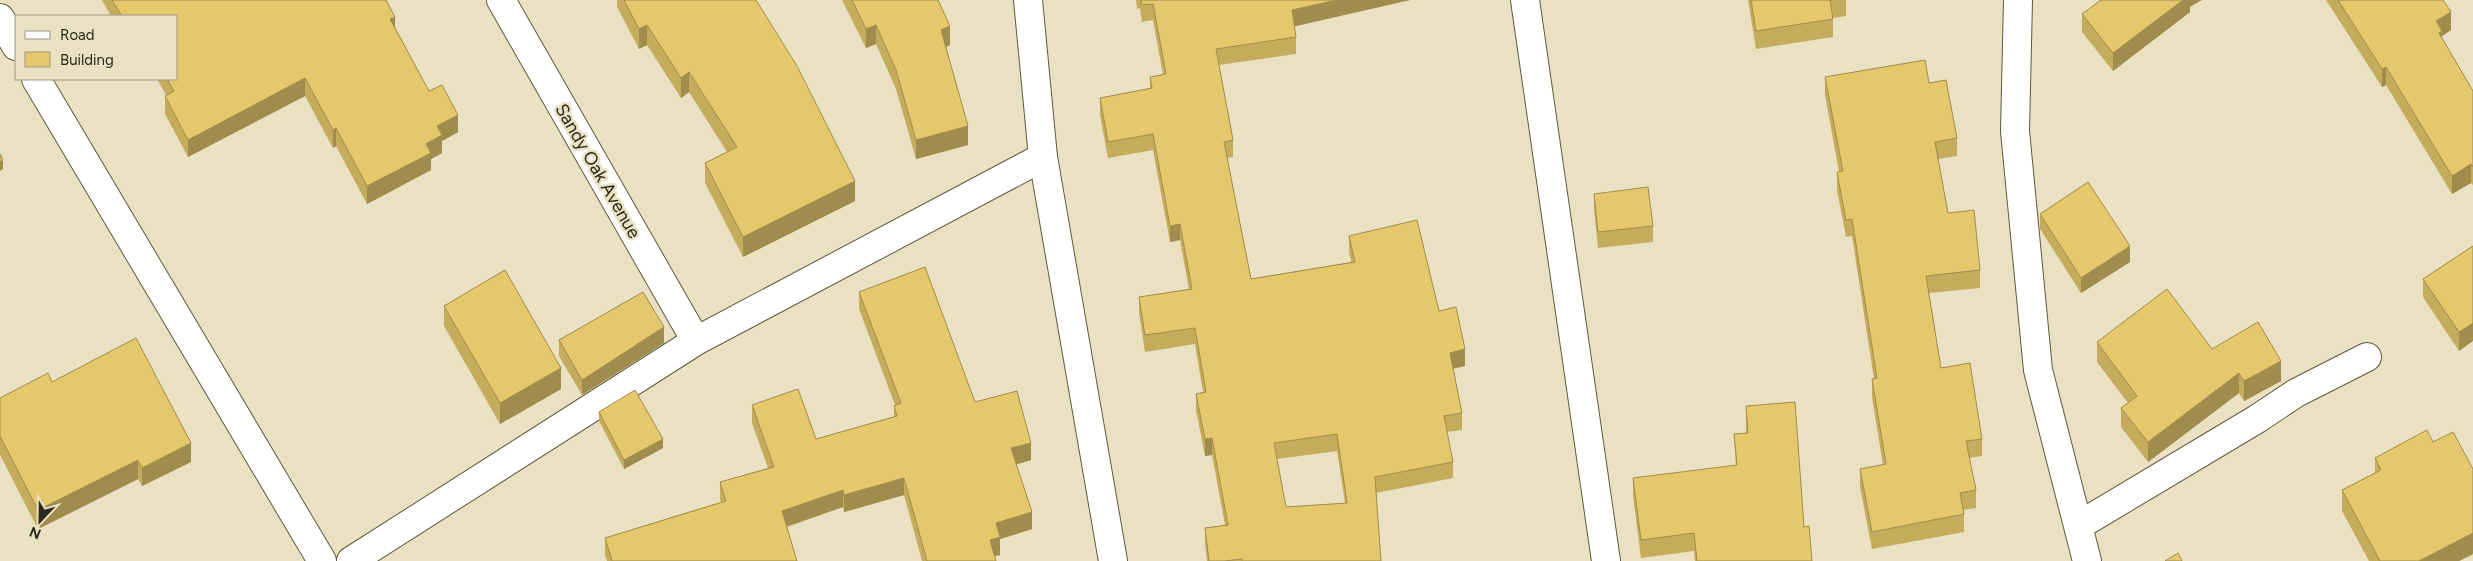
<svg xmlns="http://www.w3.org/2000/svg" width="2473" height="561" font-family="Figtree,sans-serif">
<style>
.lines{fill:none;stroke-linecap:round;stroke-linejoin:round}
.minor-casing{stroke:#60583e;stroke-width:30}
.tertiary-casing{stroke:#60583e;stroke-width:30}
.minor{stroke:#fff;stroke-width:28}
.tertiary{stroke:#fff;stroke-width:28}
.wall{fill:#c5ac5d;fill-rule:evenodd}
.shaded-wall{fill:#a08c4c}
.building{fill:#e5c86c;stroke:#a08c4c;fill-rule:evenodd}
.labels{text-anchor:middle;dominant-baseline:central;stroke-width:5;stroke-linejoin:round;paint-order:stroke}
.street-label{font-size:18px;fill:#2b281d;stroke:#eae1c3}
</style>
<rect width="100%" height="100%" fill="#eae1c3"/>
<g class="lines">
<!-- minor casing -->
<g class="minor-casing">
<path id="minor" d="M501,0L696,341
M1525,0L1606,561
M2018,0L2015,131L2038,370L2087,561
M0,18L16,46
M36,79L322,561
M2078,526L2257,419L2296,393L2367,357
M351,561L696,341L1043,157"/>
</g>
<!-- tertiary casing -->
<g class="tertiary-casing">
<path id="tertiary" d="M1028,0L1043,157L1113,561"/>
</g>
<!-- minor -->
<use href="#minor" class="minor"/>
<!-- tertiary -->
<use href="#tertiary" class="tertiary"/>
</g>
<!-- wall -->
<path class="wall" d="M102,0H386L395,27L429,91L458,132L442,141V153L431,159V170L367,204L336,146L333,148L305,96L188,157L165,114V96L166,95L157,79H176V16H111Z
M617,0H756L855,201L743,257L705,183V163L727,152L689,92L681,98L647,45L639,49L617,7Z
M842,0H938L950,45L946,47L968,145L916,159L896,89L876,44L866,48Z
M1136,0H1410L1294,26L1296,37V54L1219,65L1233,140V157L1227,158L1251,279L1351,262L1349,252V236L1439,311L1465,366L1453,369L1462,413V430L1447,432L1453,462V478L1376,493L1381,561H1207L1205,544V528L1225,525L1212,455L1205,456L1196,410V394L1203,392L1195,344L1145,352L1139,313V297L1189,289L1180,240L1170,242L1153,150L1108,158L1100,115V98L1150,89V77L1163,75L1153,20L1142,22L1140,8L1137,9ZM1337,451L1345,503L1286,507L1277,459Z
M1748,0H1846V16L1833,18V37L1756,49Z
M2326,0H2443L2451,30L2442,36V39L2473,91V185L2471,183L2452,194L2386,85L2382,87Z
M2190,7V12L2113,71L2082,32V14Z
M1825,77L1929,83L1957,138V156L1938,159L1948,213L1980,270V288L1929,293L1941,368L1982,439V456L1969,458L1976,490V508L1963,510L1964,514V532L1872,549L1860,487V469L1883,465L1872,397V379H1874L1852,236L1846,237L1837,190V172H1839L1825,95Z
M1594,194L1653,226V242L1598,248L1594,209Z
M2040,214L2130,262L2081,293L2040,229Z
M2473,246L2459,351L2423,297V279Z
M859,292L975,402L1031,460L1016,464L1032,529L1000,539V555L995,556L996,561H922L904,495L844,512L843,507L787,527L797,561H607L605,555V538L721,502L720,500V482L768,468L752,423V405L816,439L894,417V406L895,405L859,309Z
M444,306L561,389L500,424L444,326Z
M559,340L664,343L582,395L559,356Z
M2097,342L2212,349L2281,381L2244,401L2239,393L2148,462L2121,427V408L2128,403L2097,362Z
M52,382L191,462L142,486L138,479L38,529L0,455V398Z
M1746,406L1804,527L1812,561H1695L1694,551L1641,558L1633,496V478L1736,466L1734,434L1746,433Z
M599,412L663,448L624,469L599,421Z
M2375,458L2473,554L2459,561H2369L2342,511V490L2375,473Z"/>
<!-- shaded-wall -->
<path class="shaded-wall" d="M1337,0H1410L1292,27V10Z
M2183,0H2202L2190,7V12L2113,71V53Z
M2451,12V30L2442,36V49L2436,21Z
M395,17V34L390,19Z
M647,25V45L639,49V29Z
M876,25V44L866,48V29Z
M950,26V45L941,49V30Z
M2386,67V85L2382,87V69Z
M689,72V92L681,98V78Z
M305,78V96L188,157V140Z
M458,115V132L442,141V153L431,159V170L367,204V186L426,144L437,126Z
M968,126V145L916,159V140Z
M336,128V146L333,148V130Z
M3,160V169L0,171V162Z
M2471,164V183L2452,194V176Z
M855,181V201L743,257V237Z
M1180,224V240L1170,242V226Z
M2130,246V262L2081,293V278Z
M2473,323V341L2459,351V332Z
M664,327V343L582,395V380Z
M1465,349V366L1450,369V353Z
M2281,361V381L2244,401V381Z
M561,368V389L500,424V403Z
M2239,373V393L2148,462V442Z
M1212,438V455L1205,456V439Z
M663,439V448L624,469V460Z
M191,443V462L142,486V468Z
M1031,443V460L1011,466V448Z
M138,460V479L38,529V510Z
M904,478V495L844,512V495Z
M843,490V507L782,528V511Z
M1032,512V529L1000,539V555L990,557V540L996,523Z
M2473,533V554L2459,561H2419Z"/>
<!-- building -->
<path class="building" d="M112,0H386L395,17L390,19L429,91L442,85L458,115L437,126L442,135L426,144L431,153L367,186L336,128L333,130L305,78L188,140L165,96L174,91L167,79H176V16H122Z
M624,0H756L797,66L855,181L743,237L705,163L737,147L689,72L681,78L647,25L639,29Z
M852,0H938L950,26L941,30L968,126L916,140L896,70L876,25L866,29Z
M1141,0H1337L1292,10L1296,37L1216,49L1233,140L1224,142L1251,279L1355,262L1349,236L1417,220L1439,311L1456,307L1465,349L1450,353L1462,413L1444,416L1453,462L1375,477L1381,561H1242V559L1224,561H1209L1205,528L1228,525L1212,438L1205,439L1196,394L1206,392L1195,328L1145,335L1139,297L1192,289L1180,224L1170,226L1153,134L1108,142L1100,98L1152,88L1150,77L1166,74L1153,4L1142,5ZM1337,434L1347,503L1286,507L1274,443Z
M1751,0H1831H1830L1833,19L1756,31Z
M2101,0H2183L2113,53L2082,14Z
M2338,0H2443L2451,12L2436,21L2442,31L2439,33L2473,91V167L2471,164L2452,176L2386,67L2382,69Z
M1925,60L1929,83L1946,80L1957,138L1935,142L1948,213L1974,210L1980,270L1926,276L1941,368L1970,363L1982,439L1966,441L1976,490L1960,493L1964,514L1872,532L1860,469L1886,464L1872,379L1877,378L1852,219L1846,220L1837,172L1843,171L1825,77Z
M0,154L3,160L0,162Z
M2088,182L2130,246L2081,278L2040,214Z
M1648,187L1653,226L1598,232L1594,194Z
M2473,246V323L2459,332L2423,279Z
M925,267L975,402L1017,391L1031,443L1011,448L1032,512L996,523L1000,537L990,540L996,561H927L904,478L844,495L843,490L782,511L797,561H612L605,538L726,501L720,482L774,467L752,405L798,389L816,439L897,416L894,406L901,403L859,292Z
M505,270L561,368L500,403L444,306Z
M2167,289L2212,349L2258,322L2281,361L2244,381L2239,373L2148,442L2121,408L2137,396L2097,342Z
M643,292L664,327L582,380L559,340Z
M136,338L191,443L142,468L138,460L38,510L0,436V398L48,373L52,382Z
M635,390L663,439L624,460L599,412Z
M1795,402L1804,527L1809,526L1812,561H1697L1694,533L1641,540L1633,478L1737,465L1734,434L1748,433L1746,406Z
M2427,430L2433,442L2453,432L2473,469V533L2419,561H2380L2342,490L2381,470L2375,458Z
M2178,553L2182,561H2165Z"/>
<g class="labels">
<!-- street labels -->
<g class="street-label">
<text transform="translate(598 171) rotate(60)">Sandy Oak Avenue</text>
</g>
</g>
<!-- legend -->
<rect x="15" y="15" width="162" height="65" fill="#eae1c3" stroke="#9e9781"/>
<rect x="25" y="31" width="25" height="8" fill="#ffffff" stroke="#9e9781"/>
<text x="60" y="40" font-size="15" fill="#2b281d">Road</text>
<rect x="25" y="52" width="25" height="15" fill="#e5c86c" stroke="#9e9781"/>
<text x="60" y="65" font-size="15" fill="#2b281d">Building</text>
<!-- north arrow -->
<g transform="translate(40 521) rotate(202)" stroke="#eae1c3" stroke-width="4" paint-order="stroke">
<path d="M0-4L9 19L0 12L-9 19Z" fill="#2b281d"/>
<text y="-8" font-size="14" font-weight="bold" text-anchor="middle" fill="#2b281d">N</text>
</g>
</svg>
